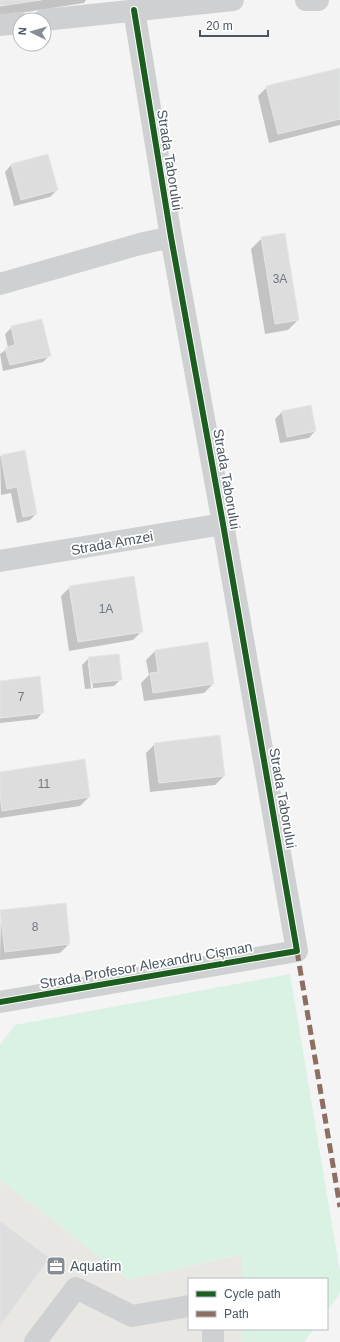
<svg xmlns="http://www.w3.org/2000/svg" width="340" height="1342" font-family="Helvetica,sans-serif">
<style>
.commercial{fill:#e8e7e3}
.green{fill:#d9f2e3}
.shadow{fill:#0003;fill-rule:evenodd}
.building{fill:#ddddde;stroke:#e5e6e7}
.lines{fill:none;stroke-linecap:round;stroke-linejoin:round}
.minor{stroke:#ced0d2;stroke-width:22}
.quiet{stroke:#8d6e63;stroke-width:5;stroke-dasharray:10 5;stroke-linecap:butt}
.cycleway-casing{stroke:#fff;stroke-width:8}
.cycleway{stroke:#1b5e20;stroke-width:6}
.labels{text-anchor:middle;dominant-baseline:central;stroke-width:3.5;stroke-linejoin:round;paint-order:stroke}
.number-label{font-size:12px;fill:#707881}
.street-label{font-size:14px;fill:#4a5661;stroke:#fff}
.poi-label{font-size:14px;fill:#4a5661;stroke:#fff;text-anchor:start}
</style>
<rect width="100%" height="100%" fill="#f4f4f4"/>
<!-- commercial -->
<path class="commercial" d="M0,1179L129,1280L242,1254V1279H189V1329H241V1342H0Z"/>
<!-- green -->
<path class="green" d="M290,974L340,1272V1293L327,1311V1279H242L241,1254L129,1280L0,1179V1045L15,1025Z
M241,1329H314L304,1342H241Z"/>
<!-- shadow -->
<path class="shadow" d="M0,0H86L84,3L0,16Z
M340,69V125L269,143L258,96L267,87Z
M48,155L57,190L50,197L14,206L5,172L11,165Z
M262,238L298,320L288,330L265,334L251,249Z
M12,327L50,355L43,362L3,371L0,354L8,348L5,334Z
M311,407L315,431L309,438L280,443L275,419L282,412Z
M1,456L36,514L30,520L17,523L11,493L1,495L0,457Z
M70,587L142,631L133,640L69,651L61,596Z
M155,651L213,684L204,693L144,701L141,683L149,675L146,660Z
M89,658L121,679L114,686L85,689L82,665ZM88,663H90L93,688H91Z
M0,682L43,712L37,719L0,723Z
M155,744L224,776L215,785L150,792L146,753Z
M0,773L89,797L80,806L0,818Z
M1,911L69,944L60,953L0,960Z"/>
<!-- building -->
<path class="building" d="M0,0H41L0,6Z
M340,68V119L278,134L266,86Z
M48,154L58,190L21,200L11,164Z
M285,233L299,320L275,324L261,237Z
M42,319L51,356L10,365L5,348L15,345L11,326Z
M311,405L316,431L287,437L282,411Z
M25,450L37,514L23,517L17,487L7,489L1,455Z
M134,576L143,632L78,642L69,586Z
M208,642L214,684L153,693L150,673L158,672L155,650Z
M119,654L122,680L91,683L88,657Z
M40,676L44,713L0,718V681Z
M220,735L225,776L159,783L154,743Z
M85,759L90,797L2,811L0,795V772Z
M66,903L70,944L5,952L0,910Z
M0,1221L50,1258L0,1326Z"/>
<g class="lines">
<!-- minor -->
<path class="minor" d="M306,0H318
M44,20L233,0
M0,25L20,23
M0,284L140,244L171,237
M0,561L223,524
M0,1002L297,951L223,524L171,237L134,10
M35,1342L76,1288L132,1316L189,1306
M213,1342V1329"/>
<!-- quiet -->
<path class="quiet" d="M297,951L340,1207"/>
<!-- cycleway casing -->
<g class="cycleway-casing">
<path id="cycleway" d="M0,1002L297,951L223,524L171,237L134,10"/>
</g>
<!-- cycleway -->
<use href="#cycleway" class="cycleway"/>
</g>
<!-- icons -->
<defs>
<g id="office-square" transform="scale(1)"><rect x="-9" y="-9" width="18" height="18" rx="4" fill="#868d94" stroke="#fff"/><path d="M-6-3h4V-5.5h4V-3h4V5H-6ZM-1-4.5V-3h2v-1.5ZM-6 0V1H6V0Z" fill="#fff"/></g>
</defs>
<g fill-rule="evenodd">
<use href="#office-square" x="56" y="1266"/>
</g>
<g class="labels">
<!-- number labels -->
<g class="number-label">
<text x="280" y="279">3A</text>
<text x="106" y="609">1A</text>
<text x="21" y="697">7</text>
<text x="44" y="784">11</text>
<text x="35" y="927">8</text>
</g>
<!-- street labels -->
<g class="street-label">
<text transform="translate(170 160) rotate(81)">Strada Taborului</text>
<text transform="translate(227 479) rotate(80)">Strada Taborului</text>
<text transform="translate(112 543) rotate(-10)">Strada Amzei</text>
<text transform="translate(283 798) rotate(80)">Strada Taborului</text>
<text transform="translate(146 965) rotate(-10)">Strada Profesor Alexandru Cișman</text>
</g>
<!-- poi labels -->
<g class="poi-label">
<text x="70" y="1266">Aquatim</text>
</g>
</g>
<!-- legend -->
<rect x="188" y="1278" width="140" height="52" fill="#ffffff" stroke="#b7bbc0"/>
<rect x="196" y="1291" width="20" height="6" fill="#1b5e20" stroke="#b7bbc0"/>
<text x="224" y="1298" font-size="12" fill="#4a5661">Cycle path</text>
<rect x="196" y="1311" width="20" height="6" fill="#8d6e63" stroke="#b7bbc0"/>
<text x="224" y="1318" font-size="12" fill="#4a5661">Path</text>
<!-- north arrow -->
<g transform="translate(32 32) rotate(275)"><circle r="19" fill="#ffffff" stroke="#b7bbc0"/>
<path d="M0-3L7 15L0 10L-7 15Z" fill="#868d94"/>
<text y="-6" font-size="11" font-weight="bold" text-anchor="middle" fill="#4a5661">N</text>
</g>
<!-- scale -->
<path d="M200 30v6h68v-6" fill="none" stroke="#4a5661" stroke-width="2"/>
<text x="206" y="30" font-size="12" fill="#4a5661" stroke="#ffffff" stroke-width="3" paint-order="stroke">20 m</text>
</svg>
